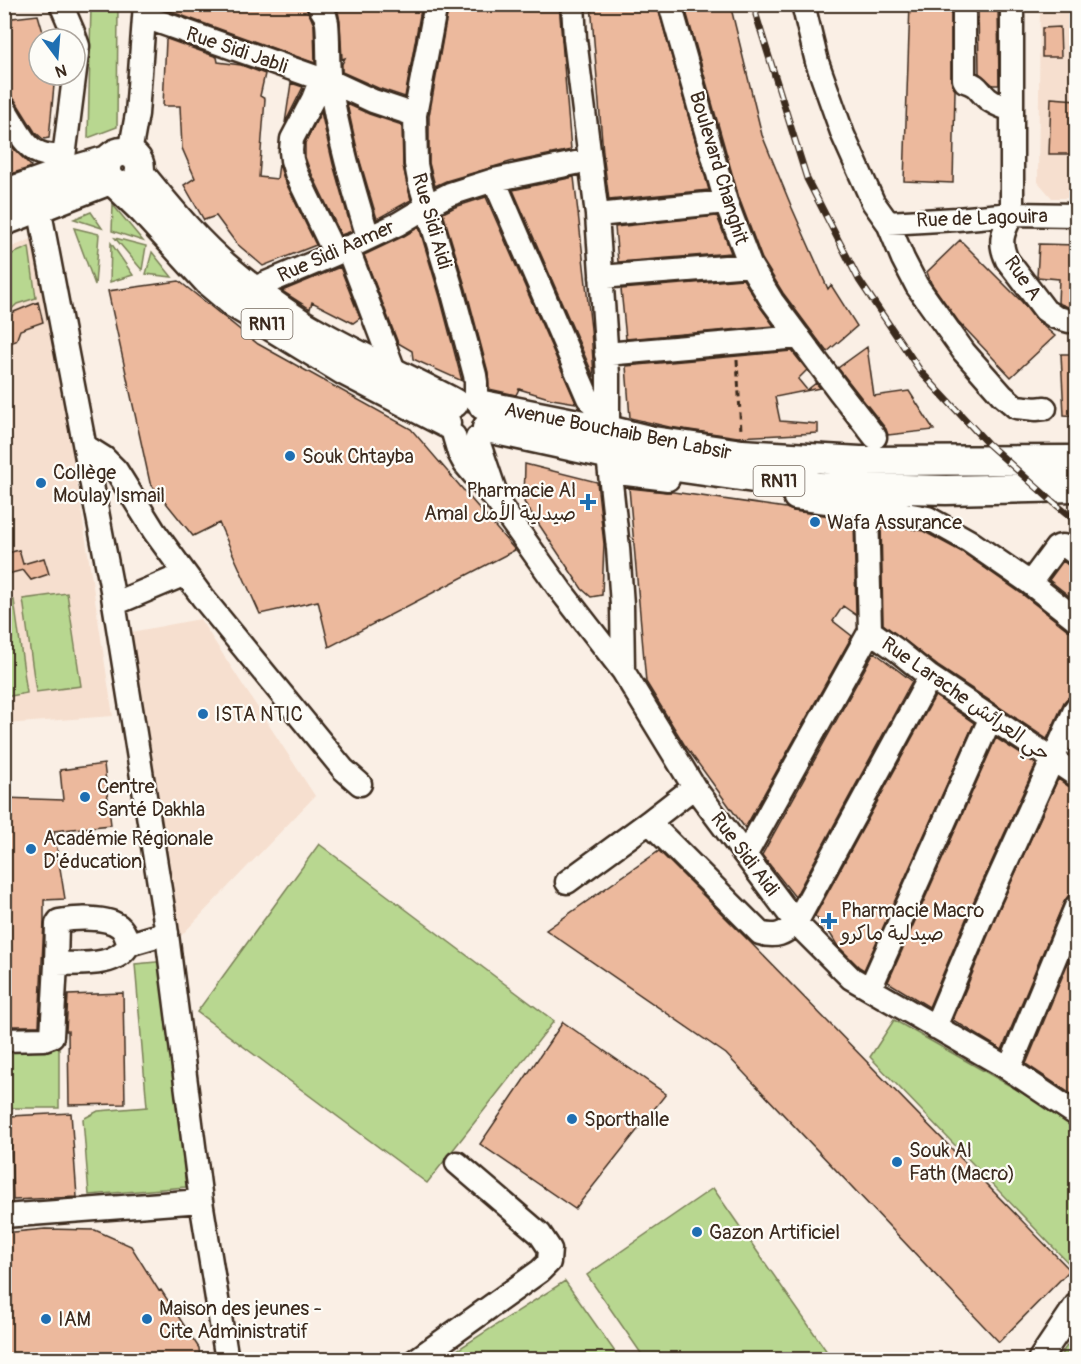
<svg xmlns="http://www.w3.org/2000/svg" width="1081" height="1364" font-family="Pangolin,'Playpen Sans Arabic',sans-serif">
<style>
.built{fill:#f6dfcf}
.green{fill:#b8d790;stroke:#7a8057;stroke-width:1.5}
.building{fill:#ecb99d;stroke:#3b2a1e;stroke-width:1.5}
.lines{fill:none;stroke-linecap:round;stroke-linejoin:round}
.minor-casing{stroke:#3b2a1e;stroke-width:27}
.major-casing{stroke:#3b2a1e;stroke-width:33}
.path{stroke:#3b2a1e;stroke-width:3;stroke-dasharray:6 4.5;stroke-linecap:butt}
.minor{stroke:#fdfcf7;stroke-width:22}
.major{stroke:#fdfcf7;stroke-width:28}
.rail-casing{stroke:#3b2a1e;stroke-width:7}
.rail{stroke:#fdfcf7;stroke-width:4.5;stroke-dasharray:14;stroke-linecap:butt}
.poi-dot{fill:#1f6fb2;stroke:#fdfcf7;stroke-width:2}
.labels{text-anchor:middle;dominant-baseline:central;stroke-width:4.5;stroke-linejoin:round;paint-order:stroke}
.shield{fill:#fdfcf7;stroke:#75695f;stroke-width:1.5}
.shield-label{font-size:18px;font-weight:bold;fill:#3b2a1e}
.street-label{font-size:20px;fill:#3b2a1e;stroke:#fdfcf7}
.poi-label{font-size:20px;fill:#3b2a1e;stroke:#fdfcf7;text-anchor:start}
</style>
<rect width="100%" height="100%" fill="#faefe5"/>
<filter id="ink" filterUnits="userSpaceOnUse"><feTurbulence type="fractalNoise" baseFrequency=".0167" numOctaves="2"/><feDisplacementMap in="SourceGraphic" scale="12" xChannelSelector="R" yChannelSelector="G"/><feConvolveMatrix kernelMatrix="1 2 1 2 8 2 1 2 1" color-interpolation-filters="sRGB"/></filter>
<g filter="url(#ink)">
<!-- built -->
<path class="built" d="M1040,5H1076V198H1052L1038,182Z
M39,236L113,716L5,724V250Z
M200,619L315,796L178,939L131,632Z"/>
<!-- green -->
<path class="green" d="M91,5H118L117,127L88,138Z
M113,205L143,241L112,231Z
M91,212L102,228L74,219Z
M74,228L99,234L95,285Z
M115,238L146,246L142,270Z
M111,243L133,275L110,282Z
M29,247L36,298L17,304L5,315V257Z
M152,252L172,277L146,274Z
M67,593L81,686L36,692L23,599Z
M14,600L27,693L5,697V602Z
M319,844L554,1021L427,1183L197,1012Z
M167,961L186,1187L89,1195L83,1119L98,1111L147,1107L135,964Z
M894,1020L1021,1092L1076,1127V1271L870,1057Z
M5,1048H59V1108H5Z
M713,1188L832,1359H645L587,1275Z
M565,1281L620,1359H443Z
M1076,1332V1359H1058Z"/>
<!-- building -->
<path class="building" d="M158,4H305L314,25L315,63L158,7Z
M334,4H422L405,97L378,88L342,72V64L345,58L342,59L340,22L338,11Z
M449,4H559L571,150L514,162L513,161L446,181L435,186L429,163V116Z
M591,4H657L709,190L609,200L603,153Z
M684,4H730L762,135L792,208L828,289L831,285L857,326L827,352L783,293L762,259L739,198Z
M910,4H951V79L952,85L955,90L953,183L904,181Z
M978,4H998L999,85H993L979,73Z
M38,15L45,39H39V75H51L54,85L49,138L43,139L35,132L15,100L11,96L4,95V19Z
M1060,27L1061,57H1042V28Z
M167,39L217,57L218,62L241,65L265,74L260,96L265,99L259,177L277,179L279,164L284,179L316,245L263,266L236,243L216,216L204,220L184,185L195,178L182,148L180,106H163L166,40Z
M291,83L303,87L285,123Z
M1051,98L1077,100V125H1070V154H1049Z
M347,104L369,114L402,125L403,166L411,200L377,219L359,158Z
M321,112L333,164L352,231L341,235L309,168L305,157V143Z
M4,135L14,149L31,166L29,168L4,176Z
M574,177L591,329L594,377L513,190Z
M486,197L576,403L552,399L519,389L516,395L489,389L488,372L466,289L443,213L455,207Z
M717,216L731,253L618,262L615,227Z
M419,227L440,297L462,381L413,359L412,351L398,343L364,255L404,236Z
M960,240L1022,302L1034,318L1055,336L1011,377L958,321L931,283L927,272Z
M1039,244L1077,245V308H1071L1058,303L1059,279L1037,277Z
M340,267L360,318L353,323L312,302L310,309L282,291Z
M743,279L761,308L774,326L626,339L621,289Z
M179,281L258,344L411,429L515,550L329,647L318,601L260,614L219,523L193,536L150,483L108,291Z
M38,302L43,322L20,330L16,341L4,345V322L14,312Z
M867,347L874,396L909,391L934,430L888,435L886,429L838,368Z
M792,351L807,370L798,379L807,390L816,383L820,388L775,397L780,421L818,424V433L738,437L669,427L630,418L626,366Z
M1061,354H1077V416L1064,415Z
M525,464L597,482L604,544L602,595L591,597L582,589L524,502Z
M629,488L666,492H673L786,508L793,511L854,519L856,615L843,606L833,621L852,636L745,828L684,744L646,682Z
M881,523L923,531L962,552L1022,594L1068,630L1077,632V695L1069,697L1064,702L1047,739L938,666L883,624Z
M19,550L23,564L44,558L49,574L31,580L23,570L4,575V554Z
M1063,561L1068,565L1077,567V602L1049,580Z
M874,652L912,681L795,897L762,855Z
M935,696L974,723L864,970L859,967L837,945L831,935L815,916Z
M996,738L1036,764L972,905L929,1007L888,982Z
M104,764L111,825L54,831L65,899L44,900V921L39,1026H4V798L63,800L60,770Z
M1058,779L1068,786L1077,788V894L1068,896L1064,902L1002,1050L953,1020L996,916Z
M659,851L751,943L1070,1270L999,1342L726,1054L546,930Z
M1077,941V1090L1074,1096L1026,1064Z
M123,993L125,1104L69,1105L68,1031H66L68,995Z
M563,1022L666,1094L575,1209L480,1144Z
M71,1113L77,1197L13,1200L10,1116Z
M45,1229L95,1230L131,1246L159,1291L161,1290L199,1348L200,1359H4V1233Z"/>
<g class="lines">
<!-- minor casing -->
<g class="minor-casing">
<path id="minor" d="M61,4L73,32L78,46L64,157L63,173
M318,4L325,15L327,23C329,43 327,64 330,83C338,136 353,187 368,237
M436,4L415,115L416,164L419,180L453,293L475,375L476,382V400
M573,4L575,39L597,215L608,375V455L618,548L622,605L623,671
M670,4L726,202L750,265L772,301L839,391L875,437
M803,4L817,62L843,135L873,202L888,223L903,259L917,286L964,352L1002,395L1016,407L1036,409L1045,408
M964,4V79L965,81C980,86 977,90 988,99C994,104 1003,107 1011,110
M1012,4V214C1003,232 998,241 1007,260L1045,310L1055,317L1069,321H1076
M145,17L321,79L330,81L373,101L415,115
M321,79L313,99L292,139L291,151L292,160L296,173L335,254
M4,108C13,121 24,148 40,153C47,156 56,156 64,157
M130,153L137,114L145,4
M494,180L588,398L594,405L608,410
M39,207L112,590L166,927L201,1201L227,1360
M597,215L726,202
M888,223L957,219L1012,214L1076,215
M347,247L395,373
M601,277L750,265
M252,289L335,254L398,224L438,200L450,194L494,180L590,160
M606,354L799,337
M454,436L459,453L465,464L499,504L561,591L623,671L694,787L796,923L851,978L1009,1069L1076,1114
M477,438L496,494
M85,446L104,458L116,470L154,531L203,598L343,769L360,784
M610,472L668,479
M795,498L867,507L928,518L969,541L1030,583L1076,619
M1030,583L1056,548C1064,543 1069,549 1076,554
M114,604L185,574
M870,631L898,651L930,677L1076,775
M649,822L760,933C776,938 784,934 796,923L930,677
M746,854L870,631L867,507
M567,882L649,822L694,787
M56,964L57,924L59,921C74,918 108,916 120,927C125,931 126,938 129,944
M870,989L991,717
M935,1027L984,911L1076,708
M4,1040L44,1039L52,1036L56,964C78,963 117,968 129,944L167,933
M1009,1069L1076,907
M4,1216L201,1201
M416,1360L540,1271L549,1262L550,1249L540,1234L457,1163
M1039,1360L1076,1305"/>
</g>
<!-- major casing -->
<g class="major-casing">
<path id="major" d="M106 169a17 17 0 1 1 34 0a17 17 0 1 1-34 0Z
M140,174C168,208 196,243 230,271C252,290 276,307 300,323C349,353 403,376 454,403
M118,186L144,211L209,282L235,304L343,370L446,423
M4,194L63,173L108,160
M4,221L110,180
M483,405L608,430L653,441L742,454L860,461L1076,460
M487,428L648,463L819,487L946,490L1076,487"/>
</g>
<!-- path -->
<path class="path" d="M737,360L741,431"/>
<!-- minor -->
<use href="#minor" class="minor"/>
<!-- major -->
<use href="#major" class="major"/>
<!-- rail casing -->
<g class="rail-casing">
<path id="rail" d="M756,4V15L807,179L859,280L921,372L987,443L1053,502L1076,521"/>
</g>
<!-- rail -->
<use href="#rail" class="rail"/>
</g>
</g>
<!-- markers -->
<g class="poi-dot">
<circle cx="290" cy="456" r="6"/>
<circle cx="41" cy="483" r="6"/>
<path d="M585 493h6v6h6v6h-6v6h-6v-6h-6v-6h6z"/>
<circle cx="815" cy="522" r="6"/>
<circle cx="203" cy="714" r="6"/>
<circle cx="85" cy="797" r="6"/>
<circle cx="31" cy="849" r="6"/>
<path d="M826 912h6v6h6v6h-6v6h-6v-6h-6v-6h6z"/>
<circle cx="572" cy="1119" r="6"/>
<circle cx="897" cy="1162" r="6"/>
<circle cx="697" cy="1232" r="6"/>
<circle cx="46" cy="1319" r="6"/>
<circle cx="147" cy="1319" r="6"/>
</g>
<g class="labels">
<!-- shield labels -->
<g class="shield">
<rect x="241.5" y="309" width="51" height="30" rx="4.5"/>
<rect x="753.5" y="466" width="51" height="30" rx="4.5"/>
</g>
<g class="shield-label">
<text x="267" y="324">RN11</text>
<text x="779" y="481">RN11</text>
</g>
<!-- street labels -->
<g class="street-label">
<text transform="translate(237 50) rotate(19)">Rue Sidi Jabli</text>
<text transform="translate(719 168) rotate(73)">Boulevard Changhit</text>
<text transform="translate(982 218) rotate(-2)">Rue de Lagouira</text>
<text transform="translate(432 221) rotate(74)">Rue Sidi Aidi</text>
<text transform="translate(336 251) rotate(-24)">Rue Sidi Aamer</text>
<text transform="translate(1023 278) rotate(55)">Rue A</text>
<text transform="translate(618 431) rotate(11)">Avenue Bouchaib Ben Labsir</text>
<text transform="translate(966 699) rotate(35)">Rue Larache حي العرائش</text>
<text transform="translate(745 854) rotate(53)">Rue Sidi Aidi</text>
</g>
<!-- poi labels -->
<g class="poi-label">
<text x="302" y="456">Souk Chtayba</text>
<text x="53" y="472">Collège<tspan x="53" dy="23">Moulay Ismail</tspan></text>
<text x="576" y="490" text-anchor="end">Pharmacie Al<tspan x="576" dy="23">Amal صيدلية الأمل</tspan></text>
<text x="827" y="522">Wafa Assurance</text>
<text x="215" y="714">ISTA NTIC</text>
<text x="97" y="786">Centre<tspan x="97" dy="23">Santé Dakhla</tspan></text>
<text x="43" y="838">Académie Régionale<tspan x="43" dy="23">D'éducation</tspan></text>
<text x="841" y="910">Pharmacie Macro<tspan x="841" dy="23">صيدلية ماكرو</tspan></text>
<text x="584" y="1119">Sporthalle</text>
<text x="909" y="1150">Souk Al<tspan x="909" dy="23">Fath (Macro)</tspan></text>
<text x="709" y="1232">Gazon Artificiel</text>
<text x="159" y="1308">Maison des jeunes -<tspan x="159" dy="23">Cite Administratif</tspan></text>
<text x="58" y="1319">IAM</text>
</g>
</g>
<!-- margin -->
<rect width="1081" height="1364" fill="none" stroke="#fdfcf7" stroke-width="24"/>
<rect x="12" y="12" width="1057" height="1340" fill="none" stroke="#3b2a1e" stroke-width="2" filter="url(#ink)"/>
<!-- north arrow -->
<g transform="translate(57 57) rotate(164)"><circle r="28" fill="#fdfcf7" stroke="#afa8a0" stroke-width="1.5"/>
<path d="M0-4.5L10 22L0 15L-10 22Z" fill="#1f6fb2"/>
<text y="-9" font-size="16" font-weight="bold" text-anchor="middle" fill="#3b2a1e">N</text>
</g>
</svg>
